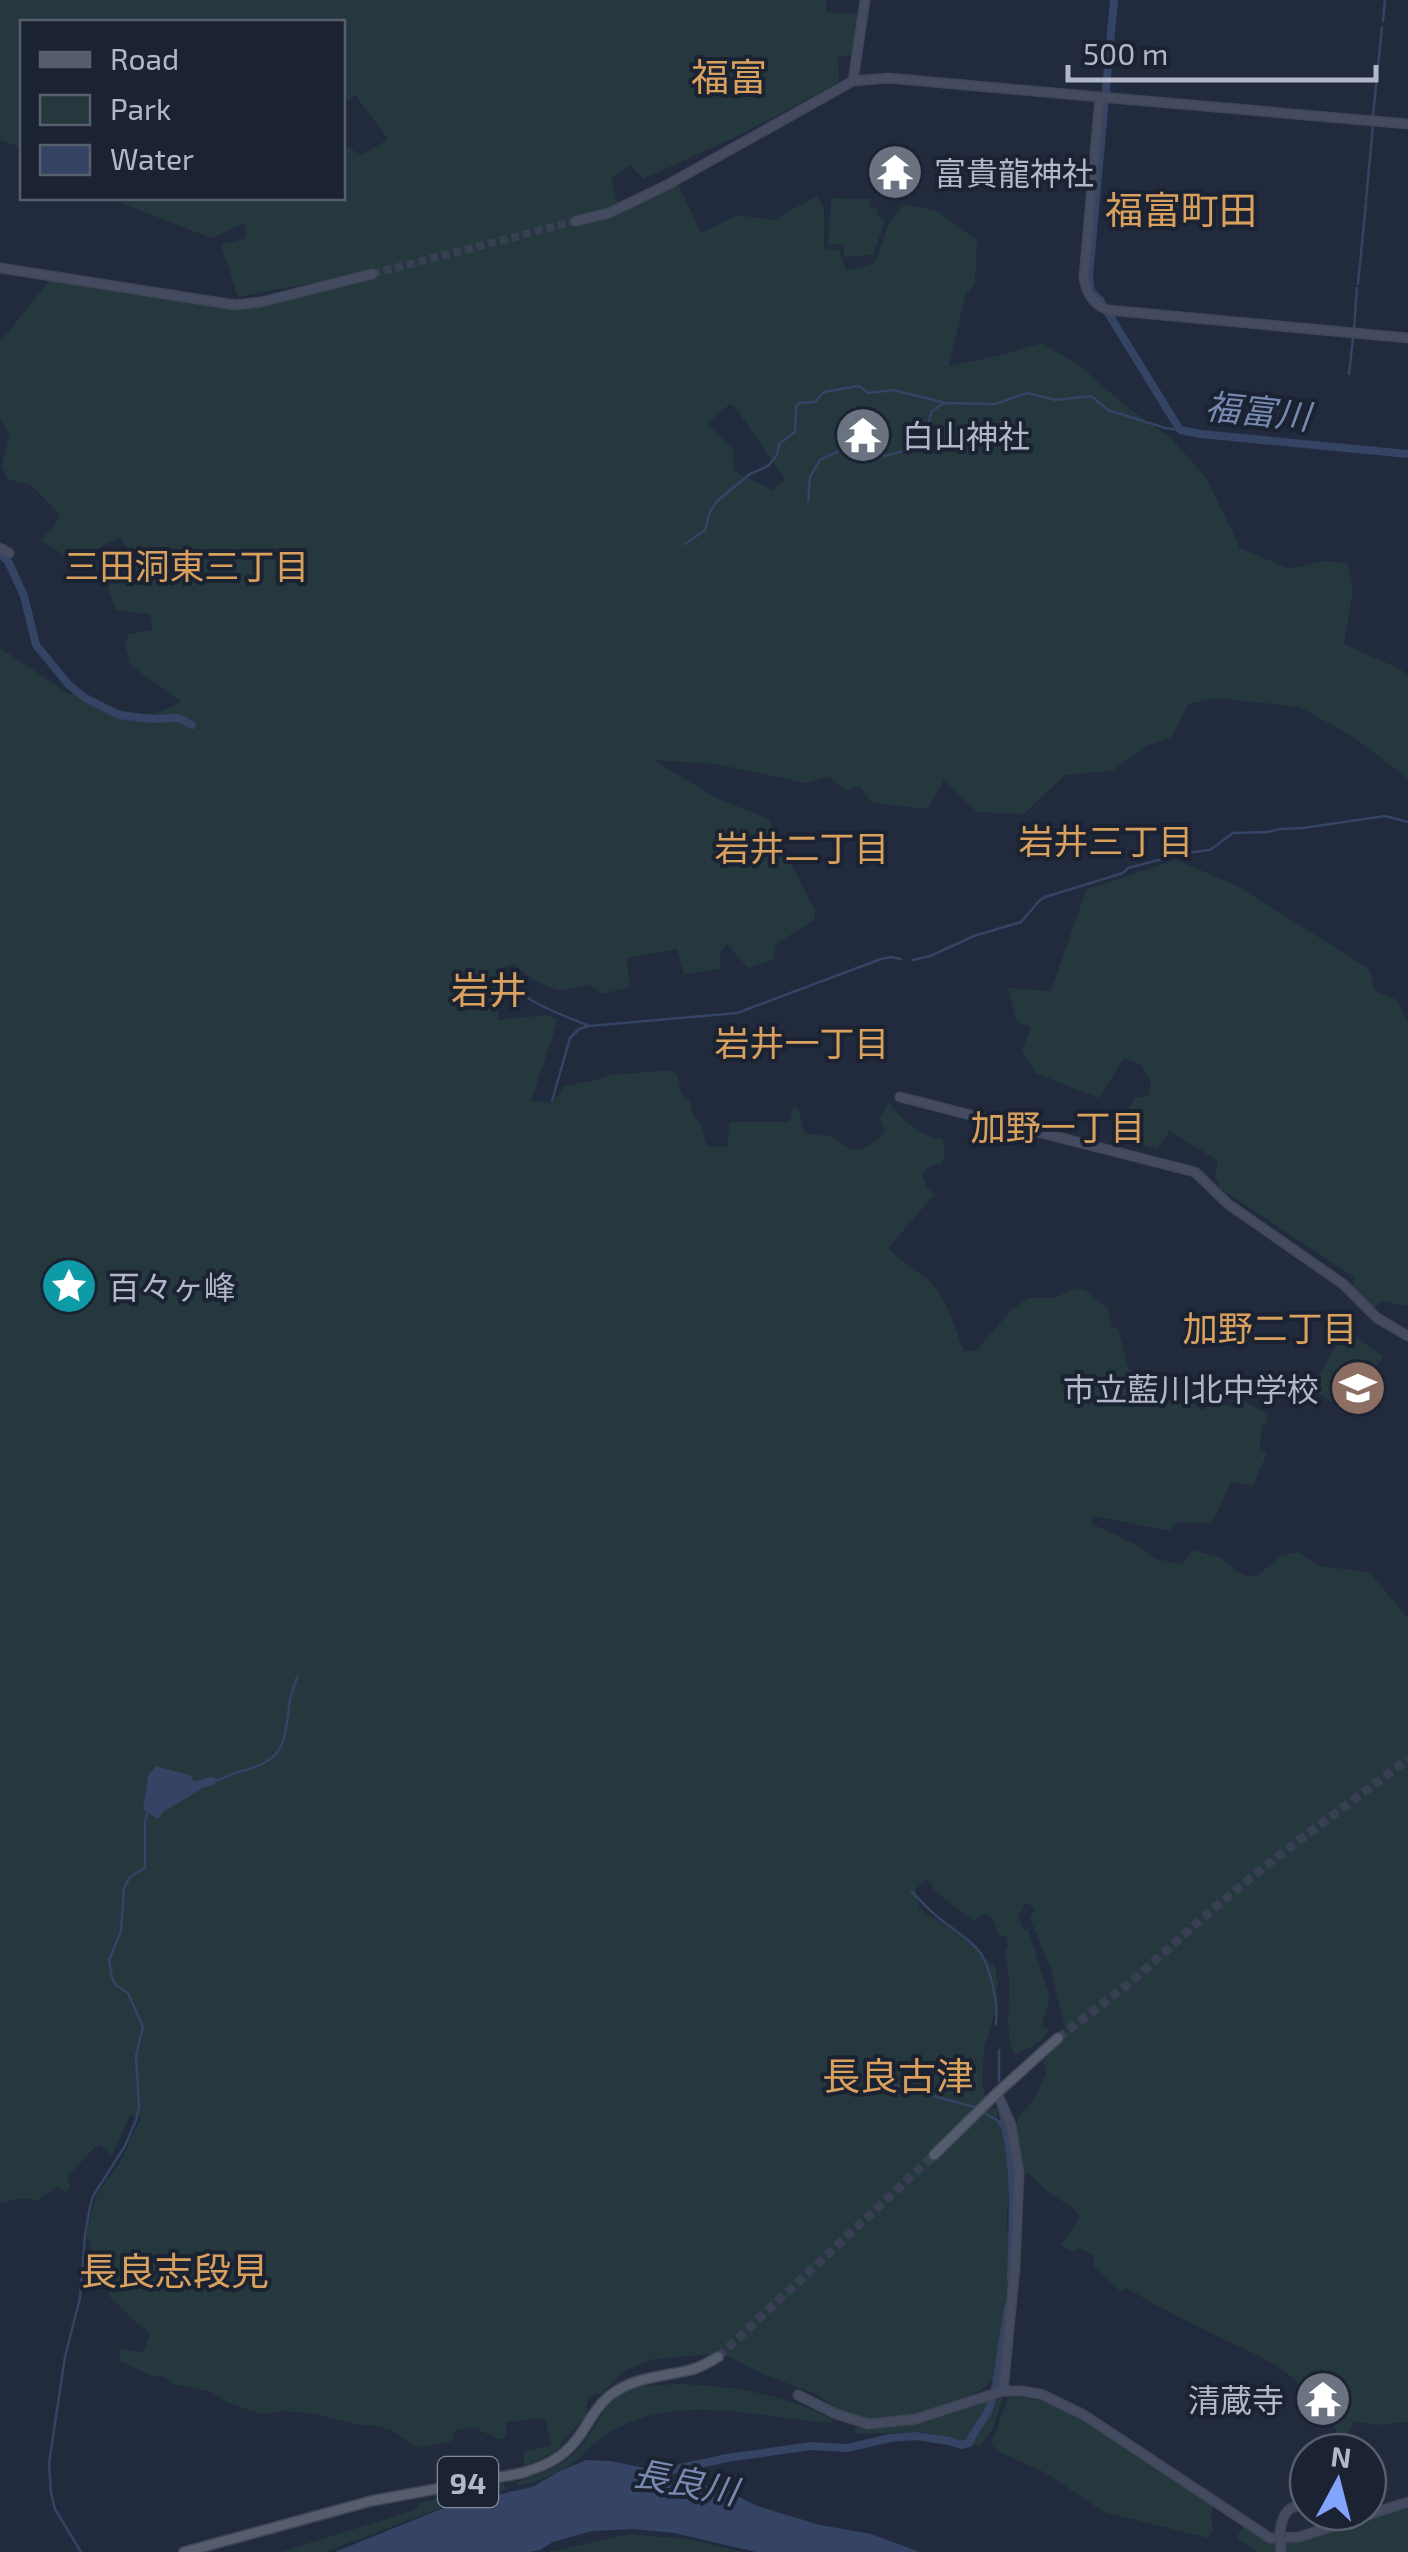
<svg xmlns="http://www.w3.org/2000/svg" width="1408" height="2552" font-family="'Exo 2','Noto Sans JP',sans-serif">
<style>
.green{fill:#24383e;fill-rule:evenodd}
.water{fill:#354365}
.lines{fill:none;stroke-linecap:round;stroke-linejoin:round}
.stream{stroke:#354365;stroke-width:2.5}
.river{stroke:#354365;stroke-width:8}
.secondary-tunnel{stroke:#383f52;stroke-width:8;stroke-dasharray:8 4;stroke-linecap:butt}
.primary-tunnel{stroke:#383f52;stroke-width:9;stroke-dasharray:9 4.5;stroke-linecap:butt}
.secondary-casing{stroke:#3f4656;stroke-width:11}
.primary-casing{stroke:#3f4656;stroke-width:12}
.secondary{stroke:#444b61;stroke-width:8}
.primary{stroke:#545c6d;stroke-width:9}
.secondary-bridge-casing{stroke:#3f4656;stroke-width:11;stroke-linecap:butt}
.secondary-bridge{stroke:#444b61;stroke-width:8}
.labels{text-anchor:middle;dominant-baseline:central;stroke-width:8;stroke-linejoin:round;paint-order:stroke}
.shield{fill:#1b2232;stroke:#858b9c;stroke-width:2.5}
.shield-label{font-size:30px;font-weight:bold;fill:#b2b8c9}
.poi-label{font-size:32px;fill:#b2b8c9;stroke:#1b2232;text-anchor:start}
.water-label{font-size:35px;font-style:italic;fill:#788ab2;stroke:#1b2232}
.neighbourhood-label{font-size:35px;fill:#d9a15d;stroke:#1b2232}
.quarter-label{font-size:38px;fill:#d9a15d;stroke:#1b2232}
</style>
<rect width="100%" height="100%" fill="#222a3d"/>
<!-- green -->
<path class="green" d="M0,0H826V12L860,14L851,55L838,57L839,82L746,132L644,179L630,165L611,179L619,209L678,184L701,233L738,215L773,220L817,196L824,208V248L839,250L846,271L875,263L889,222L905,204L937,211L977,240L975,283L965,296L949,366L997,356L1042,343L1080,366L1128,408L1171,438L1207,479L1240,548L1290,569L1322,561L1347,563L1353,589L1344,644L1400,669L1408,677V779L1355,738L1300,707L1217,698L1188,704L1172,737L1146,746L1112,771L1065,775L1024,814L977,812L944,780L928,809L872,803L859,786L846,791L829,776L806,783L715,764L653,760L717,798L768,819L815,910L814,920L776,944L774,959L748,968L727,944L720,952V969L684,974L677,949L627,958L630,987L602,994L588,984L560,991L531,979L514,964L496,970L498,1020L546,1015L558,1020L531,1101L553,1103L564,1086L597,1080L610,1075L672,1070L677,1075L681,1093L690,1102L693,1116L700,1122L707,1146L728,1147L729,1122H789L793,1107L798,1108L804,1133L833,1137C855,1157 866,1151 885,1132L880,1118L889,1102C901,1119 921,1137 942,1139C945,1149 947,1155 941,1164L931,1166L922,1174L927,1187L934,1195L888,1248C902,1263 919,1270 932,1284C948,1300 955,1330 964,1350L976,1351L1012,1309L1028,1298H1055L1073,1288L1085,1290L1108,1308L1112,1328H1118L1129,1370L1150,1381L1155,1375L1202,1410L1217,1401L1232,1407L1243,1400L1267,1414L1268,1422L1262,1425L1260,1450L1267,1453L1253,1486L1231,1481L1215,1518C1205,1528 1192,1521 1178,1522L1170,1531L1094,1516L1090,1523L1135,1544L1154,1558L1179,1564L1185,1561L1193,1550L1221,1558L1235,1570L1248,1577L1258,1575L1281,1556L1298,1552L1320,1566L1369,1572L1408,1618V2422L1377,2425L1354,2421L1347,2435L1335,2433L1337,2430L1331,2426L1337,2402L1324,2387L1321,2375L1308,2374L1300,2385C1281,2364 1250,2352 1225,2340C1192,2324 1158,2307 1126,2288L1121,2292L1094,2267V2255L1079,2248L1073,2252L1061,2245L1080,2217C1072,2203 1058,2201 1047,2191C1037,2183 1033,2173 1020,2170L1017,2119L1034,2099L1046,2073L1043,2062L1059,2043L1065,2028L1051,1970L1030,1919L1034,1911L1029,1903L1024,1904L1022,1911L1018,1916L1024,1931L1028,1929L1050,1998L1042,2025L1049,2030C1042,2043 1028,2050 1014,2054C1001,2027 1016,1986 1004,1951L1008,1946L1006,1936L998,1935L993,1919L986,1914L973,1921L936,1892L927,1879L915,1890L920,1909L967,1940L995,1967L998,1983L996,2010L984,2049L982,2082L985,2097L969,2114L977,2121L991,2108H997L998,2122L1003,2128L1010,2154L1011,2179L1007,2210L1009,2279L996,2376L984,2388L962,2400L924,2413L867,2419L845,2414L816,2394L762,2374L728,2356L713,2354L654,2359L626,2370L601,2394L588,2396L586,2415L555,2452L524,2466L523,2452L551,2445L545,2418L506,2422V2437L501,2440L475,2428L455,2430L452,2441L418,2448L391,2430L372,2425H359L311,2413L282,2411L263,2414L252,2411L228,2403L212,2392L173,2384L165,2377L149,2375L120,2361L119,2348L143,2353L150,2333C134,2323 124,2309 109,2296L110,2278L100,2276L86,2279L91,2244L86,2237L92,2208L98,2192L120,2162L141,2117L130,2115L112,2155L100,2145L96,2146L67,2177L70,2187L66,2192L57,2187L36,2201C25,2197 12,2200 0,2203V648L71,695L79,689C114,709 143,727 181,701L131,666L125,644L129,634L153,630L150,614L116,610L104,576L117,569L131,555L120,537L85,555H64L40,540L54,527L60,515L31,485L7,479L2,465L9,435L0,418V342L49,281L121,291L219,308L373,278L372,269L318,282L238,297L221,245L245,238V223L211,238L126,205L118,198H189L192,201L199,198H342L343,145L362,155L388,139L356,96L343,102L342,22H22V148L0,140ZM730,404L735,407L785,480L772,490L734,471L733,448L708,423Z
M831,198L870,199V207L878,208L877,215L885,221L873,255L844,257L843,244L828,245Z
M1176,860L1236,885L1369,969L1375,991L1397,1000L1408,1022V1306L1382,1301L1374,1308L1353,1286L1354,1277L1221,1189L1215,1177L1218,1161L1170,1131L1157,1149L1137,1143L1125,1116L1135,1097H1147L1151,1084L1142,1065L1124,1058L1099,1098L1035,1073L1022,1050L1031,1027L1017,1023L1008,988L1051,991L1086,890Z
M1346,1330L1383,1356L1349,1412L1314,1391L1313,1384Z
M682,2384C733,2386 789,2395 833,2420L832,2423C760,2418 686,2393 618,2428C601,2436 589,2450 575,2461C559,2474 539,2481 519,2486L516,2482C538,2475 562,2467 578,2450C597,2430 600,2405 628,2391C644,2383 665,2385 682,2384Z
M1009,2396L1040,2400L1074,2414L1213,2506L1211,2517L1213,2530L1208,2538L1104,2512L1044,2472L999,2452L991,2444Z
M1003,2397L993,2428L980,2446L923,2432L854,2434L855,2427L904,2425L926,2422Z
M503,2483L506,2490L449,2505L325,2552H281L417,2509L419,2503Z
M1408,2506V2552H1258L1236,2538L1244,2526L1262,2537L1293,2540Z
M629,2534L688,2539L742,2552H549Z"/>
<!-- water -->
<path class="water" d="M156,1766L192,1776L193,1781L201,1782L200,1790L163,1812L158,1819L143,1809L148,1776Z
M586,2460L610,2461L660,2471L687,2483L716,2487L728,2491L757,2506L820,2525L871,2534L920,2552H756L674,2533L634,2529L592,2531L553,2542L540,2550L530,2552H335L451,2505L532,2487L560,2471Z"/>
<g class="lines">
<!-- stream -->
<path class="stream" d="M1383,21L1385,0
M1373,116L1382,27
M1366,200L1373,125
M1358,284L1366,203
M1354,329L1357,288
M1349,374L1353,338
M808,501L810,477L820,460L845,448L886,456L920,446L925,440L931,412L944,403L995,404L1027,393L1056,400L1091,396L1108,410L1165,428L1180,430
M685,544L705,530L710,512L717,501L750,474L768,466L777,455L779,444L795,432L796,407L799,403L815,402L824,392L859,386L868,393L893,390L942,402
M913,960L930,956L974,936L1021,922L1039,901L1045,897L1123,873L1128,868L1185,853L1210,850L1233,833L1268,832L1280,829L1303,828L1385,816L1408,822
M498,971C525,1004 552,1010 589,1026
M552,1101L570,1038L579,1029L589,1026L737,1013L881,959L891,957L901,959
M212,1781C224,1780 230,1773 242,1771C288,1760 284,1739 290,1700C292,1692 295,1684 297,1677
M912,1892C921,1901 930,1911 940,1919C975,1946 985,1946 994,1992C997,2003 997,2013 996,2024
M999,2050V2081
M868,2078L978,2108
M999,2109L1002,2122
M986,2114L1002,2123
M81,2552L55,2509L51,2493L49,2463L65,2357L80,2298L85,2235L90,2207L93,2196L125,2146L136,2120L139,2107L136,2056L143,2027L128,1993L116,1985L112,1978L109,1960L121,1931L124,1888L130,1877L145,1868V1821L148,1811"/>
<!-- river -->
<path class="river" d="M1101,301L1091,291L1089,276L1114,0
M1108,313L1180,430L1201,434L1408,454
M0,554L8,561L24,596L36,645L69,685L85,698L119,715L152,719L179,718L192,725
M192,1786L212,1781
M1002,2123L1005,2126C1017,2177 1012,2227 1011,2279
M652,2474L727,2458L812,2446L847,2448L890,2438L916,2436L949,2441L961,2445L969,2443C974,2431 982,2422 988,2411C992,2403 993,2393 996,2385L1008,2307"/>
<!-- secondary-tunnel -->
<path class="secondary-tunnel" d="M372,274L576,221"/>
<!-- primary-tunnel -->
<path class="primary-tunnel" d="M1058,2038L1131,1982L1214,1908L1269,1863L1408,1759
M718,2357L934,2155"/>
<!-- secondary casing -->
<g class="secondary-casing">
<path id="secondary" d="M853,81L865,0
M1100,97L1408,124
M576,221L609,213L667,185L853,81L888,78L1100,97L1084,277C1086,293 1093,304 1108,310L1408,338
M0,268L235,305L261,302L372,274
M0,548L9,553
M900,1097L1195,1172L1228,1204L1343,1284L1377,1318L1408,1336
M997,2093L1011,2125L1019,2173L1015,2267L1003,2391
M798,2395L836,2414L868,2424L916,2419L1003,2391H1021L1041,2394L1084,2415L1270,2538L1299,2537L1408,2502
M1316,2512L1324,2528
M1280,2534C1281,2516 1288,2502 1308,2507"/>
</g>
<!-- primary casing -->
<g class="primary-casing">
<path id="primary" d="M934,2155L997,2093L1058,2038
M184,2552L371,2501L522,2473C551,2464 568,2455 584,2429C591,2417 598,2406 608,2397C632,2377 661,2377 690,2370C700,2368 709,2362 718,2357"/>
</g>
<!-- secondary -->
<use href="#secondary" class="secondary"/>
<!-- primary -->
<use href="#primary" class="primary"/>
<!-- secondary-bridge casing -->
<g class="secondary-bridge-casing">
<path id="secondary-bridge" d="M1280,2534L1281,2552"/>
</g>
<!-- secondary-bridge -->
<use href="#secondary-bridge" class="secondary-bridge"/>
</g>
<!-- icons -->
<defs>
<g id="temple-disc" transform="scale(2.875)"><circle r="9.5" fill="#6b7280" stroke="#1b2232"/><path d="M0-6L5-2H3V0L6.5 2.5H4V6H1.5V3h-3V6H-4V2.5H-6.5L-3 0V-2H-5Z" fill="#fff"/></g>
<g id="sight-disc" transform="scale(2.875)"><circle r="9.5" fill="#0f9aa8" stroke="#1b2232"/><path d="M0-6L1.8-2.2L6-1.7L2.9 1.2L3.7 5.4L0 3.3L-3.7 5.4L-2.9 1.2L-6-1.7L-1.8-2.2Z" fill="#fff"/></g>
<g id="school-disc" transform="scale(2.875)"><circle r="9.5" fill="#8d6e63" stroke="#1b2232"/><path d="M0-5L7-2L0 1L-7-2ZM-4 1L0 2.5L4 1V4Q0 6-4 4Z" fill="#fff"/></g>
</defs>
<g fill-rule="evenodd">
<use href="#temple-disc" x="895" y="172"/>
<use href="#temple-disc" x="863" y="435"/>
<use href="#sight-disc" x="69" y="1286"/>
<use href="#school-disc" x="1358" y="1388"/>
<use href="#temple-disc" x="1323" y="2399"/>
</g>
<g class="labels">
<!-- shield labels -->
<rect class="shield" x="438" y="2457" width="60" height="50" rx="8"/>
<g class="shield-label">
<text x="468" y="2482">94</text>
</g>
<!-- poi labels -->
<g class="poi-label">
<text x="934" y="172">富貴龍神社</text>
<text x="902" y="435">白山神社</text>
<text x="108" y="1286">百々ヶ峰</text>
<text x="1319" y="1388" text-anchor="end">市立藍川北中学校</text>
<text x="1284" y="2399" text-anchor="end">清蔵寺</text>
</g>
<!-- water labels -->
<g class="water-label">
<text transform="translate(1258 410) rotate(6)">福富川</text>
<text transform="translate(686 2481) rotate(11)">長良川</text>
</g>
<!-- neighbourhood labels -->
<g class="neighbourhood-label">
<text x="187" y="565">三田洞東三丁目</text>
<text x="1106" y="840">岩井三丁目</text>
<text x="802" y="847">岩井二丁目</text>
<text x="802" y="1042">岩井一丁目</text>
<text x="1058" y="1126">加野一丁目</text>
<text x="1270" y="1327">加野二丁目</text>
</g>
<!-- quarter labels -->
<g class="quarter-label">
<text x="729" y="76">福富</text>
<text x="1181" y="209">福富町田</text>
<text x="489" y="989">岩井</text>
<text x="898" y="2075">長良古津</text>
<text x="174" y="2270">長良志段見</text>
</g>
</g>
<!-- legend -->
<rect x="20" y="20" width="325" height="180" fill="#1b2232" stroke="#575e6e" stroke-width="2.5"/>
<rect x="40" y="52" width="50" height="15" fill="#545c6d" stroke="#575e6e" stroke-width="2.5"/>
<text x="110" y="70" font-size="30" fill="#b2b8c9">Road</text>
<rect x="40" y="95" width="50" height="30" fill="#24383e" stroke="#575e6e" stroke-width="2.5"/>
<text x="110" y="120" font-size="30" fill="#b2b8c9">Park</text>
<rect x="40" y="145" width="50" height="30" fill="#354365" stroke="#575e6e" stroke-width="2.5"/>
<text x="110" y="170" font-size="30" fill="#b2b8c9">Water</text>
<!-- north arrow -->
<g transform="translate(1338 2482) rotate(7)"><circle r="48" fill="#1b2232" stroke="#575e6e" stroke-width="2.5"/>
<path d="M0-8L18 38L0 25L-18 38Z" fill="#83a4fc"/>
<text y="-15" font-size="28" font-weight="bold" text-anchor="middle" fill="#b2b8c9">N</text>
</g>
<!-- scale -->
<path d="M1068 65v15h308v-15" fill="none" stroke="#b2b8c9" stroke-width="5"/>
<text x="1083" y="65" font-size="30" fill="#b2b8c9" stroke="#1b2232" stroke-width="8" paint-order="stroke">500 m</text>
</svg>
